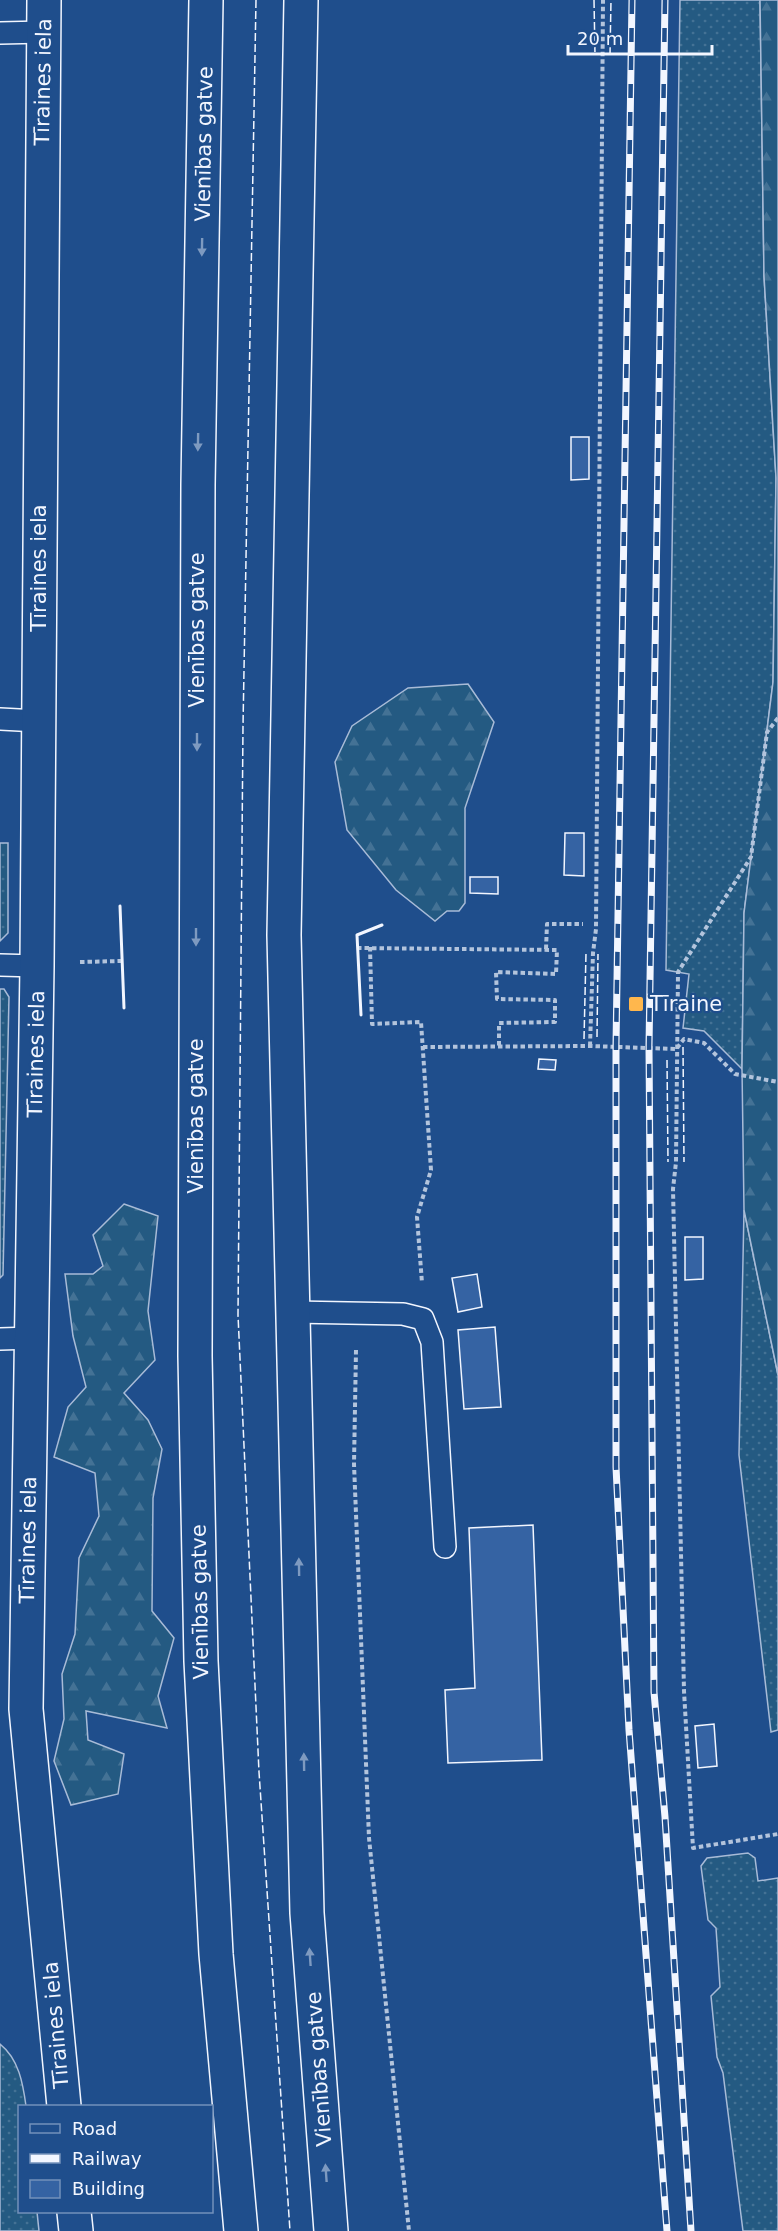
<svg xmlns="http://www.w3.org/2000/svg" width="778" height="2231" font-family="'DejaVu Sans',sans-serif">
<style>
.grass{fill:url(#grass-dots);stroke:#a8bbd7;stroke-width:1.5}
.forest{fill:url(#forest-firs);stroke:#a8bbd7;stroke-width:1.5}
.building{fill:#3563a3;stroke:#f2f6ff;stroke-width:1.5}
.lines{fill:none;stroke-linecap:round;stroke-linejoin:round}
.service-casing{stroke:#f2f6ff;stroke-width:24}
.tertiary-casing{stroke:#f2f6ff;stroke-width:36}
.trunk-casing{stroke:#f2f6ff;stroke-width:36}
.path{stroke:#b3c4dc;stroke-width:4;stroke-dasharray:4.5 3;stroke-linecap:butt}
.service{stroke:#1f4e8c;stroke-width:21}
.tertiary{stroke:#1f4e8c;stroke-width:33}
.trunk{stroke:#1f4e8c;stroke-width:33}
.rail-casing{stroke:#f2f6ff;stroke-width:7}
.rail{stroke:#1f4e8c;stroke-width:4.5;stroke-dasharray:14;stroke-linecap:butt}
.fence{stroke:#f2f6ff;stroke-width:1.5;stroke-dasharray:8 3;stroke-linecap:butt}
.wall{stroke:#f2f6ff;stroke-width:3}
.oneway{fill:#7e9ac0}
.poi-dot{fill:#ffb74d;stroke:#1f4e8c;stroke-width:2}
.labels{text-anchor:middle;dominant-baseline:central;stroke-width:4.5;stroke-linejoin:round;paint-order:stroke}
.street-label{font-size:21px;fill:#f2f6ff;stroke:#1f4e8c}
.poi-label{font-size:21px;fill:#f2f6ff;stroke:#1f4e8c;text-anchor:start}
</style>
<defs>
<pattern id="grass-dots" width="8" height="8" patternUnits="userSpaceOnUse" patternTransform="scale(1.5)"><rect width="8" height="8" fill="#245a82"/><path d="M2 2h.1M6 6h.1" fill="none" stroke="#447295" stroke-width="1.8" stroke-linecap="round"/></pattern>
<pattern id="forest-firs" width="22" height="20" patternUnits="userSpaceOnUse" patternTransform="scale(1.5)"><rect width="22" height="20" fill="#245a82"/><path d="M5 1l3.5 6h-7zM16 11l3.5 6h-7z" fill="#447295"/></pattern>
</defs>
<rect width="100%" height="100%" fill="#1f4e8c"/>
<!-- grass -->
<path class="grass" d="M680,0H760L764,276L776,478L773,682L744,913L742,1069L704,1031L683,1028L689,974L666,970Z
M0,843H8V933L0,941Z
M0,989H4L9,997L3,1275L0,1278Z
M744,1210L778,1375V1730L771,1732L739,1455Z
M748,1853L755,1858L758,1881L778,1878V2231H743L723,2073L717,2057L711,1996L720,1987L716,1928L708,1920L701,1866L707,1858Z
M0,2044C19,2059 23,2084 26,2106H20V2212H37L39,2231H0Z"/>
<!-- forest -->
<path class="forest" d="M760,0H778V1375L744,1210L742,1069L744,913L773,682L776,478L764,276Z
M468,684L494,722L465,808V903L459,911H447L435,921L396,890L347,830L335,762L352,726L408,688Z
M124,1204L158,1216L148,1311L155,1360L124,1393L148,1420L162,1449L153,1498L152,1611L174,1638L158,1696L167,1728L86,1711L88,1740L124,1754L118,1794L71,1805L54,1761L64,1719L62,1674L75,1634L79,1558L99,1516L95,1473L54,1457L68,1407L86,1387L73,1336L65,1274H93L103,1266L93,1235Z"/>
<!-- building -->
<path class="building" d="M571,437H589V479L571,480Z
M565,833H584V876L564,875Z
M470,877H498V894L470,893Z
M539,1059L556,1060L555,1070L538,1069Z
M685,1237H703V1279L685,1280Z
M477,1274L482,1307L458,1312L452,1278Z
M495,1327L501,1407L464,1409L458,1330Z
M533,1525L542,1760L448,1763L445,1690L475,1688L469,1528Z
M714,1724L717,1766L698,1768L695,1726Z"/>
<g class="lines">
<!-- service casing -->
<g class="service-casing">
<path id="service" d="M0,33L44,32
M0,719L38,721
M0,965L37,966
M293,1312L403,1314L423,1319L432,1342L445,1547
M0,1339L32,1338"/>
</g>
<!-- tertiary casing -->
<g class="tertiary-casing">
<path id="tertiary" d="M44,0L37,966L26,1709L64,2106
M74,2212L76,2231"/>
</g>
<!-- trunk casing -->
<g class="trunk-casing">
<path id="trunk" d="M206,0L198,485L195,1356L201,1661L216,1954L241,2231
M301,0L284,935L307,1913L331,2231"/>
</g>
<!-- path -->
<path class="path" d="M778,718L767,732L751,857L678,972L676,1162L673,1189L684,1691L693,1848L778,1834
M370,947L372,1024L421,1022L431,1170L417,1217L422,1283
M357,948L557,950L556,974L496,972L497,999L555,1000V1022L499,1023V1046
M546,949L547,924H583
M80,962L121,961
M590,1046L593,953L596,929L603,0
M423,1047L590,1046L677,1049
M677,1048L684,1039L704,1043L735,1074L778,1082
M356,1350L354,1464L369,1838L409,2231"/>
<!-- service -->
<use href="#service" class="service"/>
<!-- tertiary -->
<use href="#tertiary" class="tertiary"/>
<!-- trunk -->
<use href="#trunk" class="trunk"/>
<!-- rail casing -->
<g class="rail-casing">
<path id="rail" d="M632,0L616,1046V1467L629,1730L667,2231
M665,0L649,1047L654,1692L665,1817L691,2231"/>
</g>
<!-- rail -->
<use href="#rail" class="rail"/>
<!-- fence -->
<path class="fence" d="M256,0L243,726L238,1315L259,1772L290,2231
M594,0L595,55
M610,55L611,0
M597,1037L598,954
M584,1039L586,953
M683,1047L684,1162
M667,1060L668,1162"/>
<!-- wall -->
<path class="wall" d="M120,906L124,1008
M361,1015L357,935L382,925"/>
</g>
<!-- one-way arrows -->
<defs><path id="oneway-solid" d="M-6-.8H1V-3.2L6.5 0L1 3.2V.8H-6Z" transform="scale(1.5)"/></defs>
<g class="oneway">
<use href="#oneway-solid" transform="translate(202 247) rotate(91)"/>
<use href="#oneway-solid" transform="translate(198 442) rotate(91)"/>
<use href="#oneway-solid" transform="translate(197 742) rotate(90)"/>
<use href="#oneway-solid" transform="translate(196 937) rotate(90)"/>
<use href="#oneway-solid" transform="translate(299 1567) rotate(-91)"/>
<use href="#oneway-solid" transform="translate(304 1762) rotate(-91)"/>
<use href="#oneway-solid" transform="translate(310 1957) rotate(-94)"/>
<use href="#oneway-solid" transform="translate(326 2173) rotate(-94)"/>
</g>
<!-- markers -->
<rect class="poi-dot" x="628" y="996" width="16" height="16" rx="3"/>
<g class="labels">
<!-- street labels -->
<g class="street-label">
<text transform="translate(43 82) rotate(-89)">Tīraines iela</text>
<text transform="translate(204 144) rotate(-89)">Vienības gatve</text>
<text transform="translate(39 568) rotate(-90)">Tīraines iela</text>
<text transform="translate(197 630) rotate(-90)">Vienības gatve</text>
<text transform="translate(36 1054) rotate(-89)">Tīraines iela</text>
<text transform="translate(196 1116) rotate(-90)">Vienības gatve</text>
<text transform="translate(28 1540) rotate(-89)">Tīraines iela</text>
<text transform="translate(200 1602) rotate(-91)">Vienības gatve</text>
<text transform="translate(56 2025) rotate(-95)">Tīraines iela</text>
<text transform="translate(319 2069) rotate(-94)">Vienības gatve</text>
</g>
<!-- poi labels -->
<g class="poi-label">
<text x="650" y="1004">Tīraine</text>
</g>
</g>
<!-- legend -->
<rect x="18" y="2105" width="195" height="108" fill="#1f4e8c" stroke="#7391ba" stroke-width="1.5"/>
<rect x="30" y="2124" width="30" height="9" fill="#1f4e8c" stroke="#7391ba" stroke-width="1.5"/>
<text x="72" y="2135" font-size="18" fill="#f2f6ff">Road</text>
<rect x="30" y="2154" width="30" height="9" fill="#f2f6ff" stroke="#7391ba" stroke-width="1.5"/>
<text x="72" y="2165" font-size="18" fill="#f2f6ff">Railway</text>
<rect x="30" y="2180" width="30" height="18" fill="#3563a3" stroke="#7391ba" stroke-width="1.5"/>
<text x="72" y="2195" font-size="18" fill="#f2f6ff">Building</text>
<!-- scale -->
<path d="M568 45v9h144v-9" fill="none" stroke="#f2f6ff" stroke-width="3"/>
<text x="577" y="45" font-size="18" fill="#f2f6ff" stroke="#1f4e8c" stroke-width="4.5" paint-order="stroke">20 m</text>
</svg>
